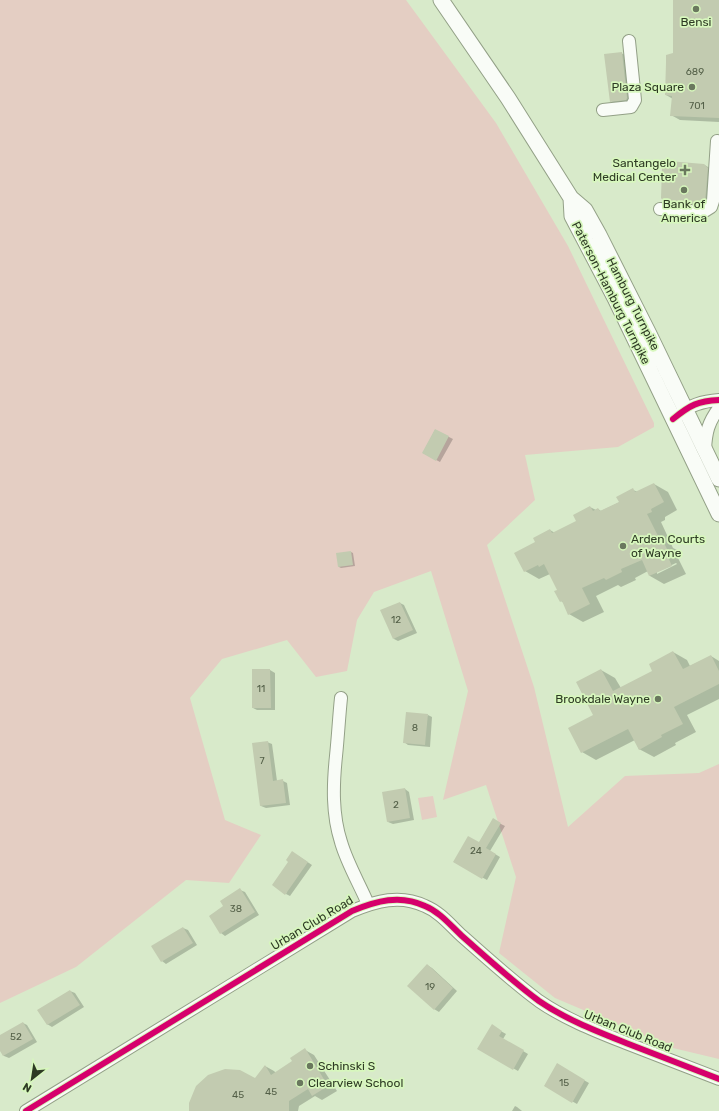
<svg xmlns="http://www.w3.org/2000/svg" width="719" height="1111" font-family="Rubik,sans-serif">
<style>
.green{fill:#e4cec3}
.shadow{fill:#0003;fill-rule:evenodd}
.building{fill:#c2cbb0}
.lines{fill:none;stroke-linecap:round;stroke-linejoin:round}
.minor-casing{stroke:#93a087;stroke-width:14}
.major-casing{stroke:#93a087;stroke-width:17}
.minor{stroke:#f9fcf7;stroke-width:12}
.major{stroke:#f9fcf7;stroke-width:15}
.cycleway-casing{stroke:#d7f7bd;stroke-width:8}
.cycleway{stroke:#d6006c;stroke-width:6}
.poi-dot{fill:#6a785e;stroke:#d7f7bd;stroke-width:1.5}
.labels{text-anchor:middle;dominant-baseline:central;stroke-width:3.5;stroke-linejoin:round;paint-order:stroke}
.number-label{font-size:10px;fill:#535f47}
.poi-label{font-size:12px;fill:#2e3b24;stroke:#d7f7bd;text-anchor:end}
.street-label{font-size:12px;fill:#2e3b24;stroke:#d7f7bd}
</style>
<rect width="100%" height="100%" fill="#d8eaca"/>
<!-- green -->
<path class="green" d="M0,0H406L496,123L568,246L654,423V427L618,447L525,455L535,500L487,545L534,687L568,827L625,776L699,773L719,764V1059L673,1048L555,998L499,953L516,877L486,785L443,800L468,691L431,571L374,592L357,620L347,671L316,677L287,640L222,659L190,698L225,820L261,835L229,883L186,880L76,967L0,1003Z
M433,796L437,817L422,820L418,798Z"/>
<!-- shadow -->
<path class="shadow" d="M674,0H719V122L680,120L671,115L673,99L666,95L674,54Z
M621,53L631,58L636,104L621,107L611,101Z
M703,164L713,170L714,207H674L664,201Z
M435,430L453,439L440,462L423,453Z
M654,484L668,492L677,510L665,517V520L661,522L673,548L677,550L680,557L678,558L686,574L664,584L650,576L648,571L635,578L636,580L621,587L618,585L596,596L604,612L583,622L569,614L564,603L561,601L558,590L550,574L539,579L525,571L537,542L550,530L555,533L577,522L590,507L596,510L598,509L601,511L620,502L633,490L638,492ZM676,563L677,564L657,574V572Z
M351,552L353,553L355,566L341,568L339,567L337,554Z
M400,603L404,605L417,633L398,641L394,639Z
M673,652L687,660L690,666L711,656L719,661V699L687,715L696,732L675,743L676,745L654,757L639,749L635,740L596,760L582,752L595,716L601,670L615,678L621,688L654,671Z
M270,670L275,673V710H257L253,708Z
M428,715L432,717L430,747L408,745L404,742Z
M267,742L272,744L277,781H283L287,783L290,805L266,808L261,806Z
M405,789L409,792L414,820L393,824L388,822Z
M493,820L505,826L490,851L500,857L487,880L454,862L479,843Z
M297,855L312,865L290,896L286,894Z
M240,890L245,892L259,915L225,936L221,933L225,907Z
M183,928L188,930L197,945L166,964L162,961Z
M427,965L432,968L457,991L439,1012L434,1009Z
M70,991L75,993L84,1007L52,1027L47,1024Z
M23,1023L27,1025L37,1042L9,1058L4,1056L0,1049V1036Z
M492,1026L506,1034L503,1039L528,1054L518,1071L479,1049Z
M305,1050L314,1055L337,1091L322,1100L315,1096L299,1106L298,1111H190L256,1079L265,1066L274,1071L276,1073L294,1062Z
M557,1065L589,1083L577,1104L545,1086Z
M515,1106L517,1107L522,1111H512Z"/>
<!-- building -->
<path class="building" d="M673,0H719V118L670,116L672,96L665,95L666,63V55L673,53Z
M622,52L627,98L626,100L610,102L604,54Z
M668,161L704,164L708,168L705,202L701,204L664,202L661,198L662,167Z
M435,429L449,436L436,461L422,453Z
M654,483L664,502L651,509L652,512L647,514L661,542L663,541L667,549L665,550L672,566L649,576L642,560L621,569L622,572L606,580L604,578L582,588L590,604L568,615L562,601L560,602L554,591L557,590L544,564L539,567L538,565L524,572L514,553L535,542L533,538L550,529L552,533L576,521L573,515L590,506L593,511L598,508L600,511L619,502L616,497L633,488L635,492Z
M351,551L353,565L338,567L336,553Z
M400,602L413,630L393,639L380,610Z
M673,651L683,669L711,655L719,671V684L674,707L683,724L661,735L662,737L639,750L628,729L581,753L568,728L593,715L576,682L601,669L613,691L652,671L649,664Z
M252,669H270L271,708H252Z
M406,712L428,714L425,745L403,743Z
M268,741L273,781L283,779L286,803L260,806L252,743Z
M405,788L410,818L387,822L382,792Z
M493,818L501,823L486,848L496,854L482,879L453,862L468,836L479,842Z
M292,851L308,862L285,895L272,885L288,862L286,860Z
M240,888L255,912L220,934L209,916L223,906L220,901Z
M183,927L193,943L161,962L151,946Z
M427,964L453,988L434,1010L407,986Z
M70,990L80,1005L47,1025L37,1010Z
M23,1022L33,1039L3,1056L0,1051V1035Z
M492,1024L502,1031L499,1036L524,1050L513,1070L477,1049Z
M305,1048L328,1086L312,1096L308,1089L289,1101V1111H189V1103L196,1086L208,1075L225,1069L240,1070L255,1078L265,1065L271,1075L292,1061L290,1058Z
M557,1063L585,1080L572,1103L544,1086Z"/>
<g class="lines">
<!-- minor casing -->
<g class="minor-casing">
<path id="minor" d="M603,110L631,107L635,100L629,41
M660,209L703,212L711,207L713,201L717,141
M680,414C691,404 704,401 719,400
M705,449C706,432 708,423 719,408
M341,698C339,717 338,737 336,756C333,785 332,814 341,842C347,863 359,883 368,904
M26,1111L352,911C376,901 400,894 425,906C440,912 451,926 462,936C487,958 512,981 539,1001C565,1019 596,1031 626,1043C657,1055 688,1067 719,1079"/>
</g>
<!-- major casing -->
<g class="major-casing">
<path id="major" d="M441,0L508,98L571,198L572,216L615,298L719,514
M571,198L585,210L599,235L649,334L719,479"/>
</g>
<!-- minor -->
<use href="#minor" class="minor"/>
<!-- major -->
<use href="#major" class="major"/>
<!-- cycleway casing -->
<g class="cycleway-casing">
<path id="cycleway" d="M673,419C690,405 698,401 719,400
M26,1111L352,911C376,901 400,894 425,906C440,912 451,926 462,936C487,958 512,981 539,1001C565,1019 596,1031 626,1043C657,1055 688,1067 719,1079"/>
</g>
<!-- cycleway -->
<use href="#cycleway" class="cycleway"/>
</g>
<!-- markers -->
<g class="poi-dot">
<circle cx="696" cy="9" r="4"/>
<circle cx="692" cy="87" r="4"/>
<path d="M683 164h4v4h4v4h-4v4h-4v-4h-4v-4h4z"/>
<circle cx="684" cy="190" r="4"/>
<circle cx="623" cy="546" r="4"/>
<circle cx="658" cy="699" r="4"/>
<circle cx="310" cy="1066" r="4"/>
<circle cx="300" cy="1083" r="4"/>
</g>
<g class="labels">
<!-- number labels -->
<g class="number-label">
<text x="695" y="72">689</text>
<text x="697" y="106">701</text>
<text x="396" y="620">12</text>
<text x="261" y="689">11</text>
<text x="415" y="728">8</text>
<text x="262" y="761">7</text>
<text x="396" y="805">2</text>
<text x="476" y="851">24</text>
<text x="236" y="909">38</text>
<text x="430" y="987">19</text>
<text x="16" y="1037">52</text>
<text x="564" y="1083">15</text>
<text x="271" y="1092">45</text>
<text x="238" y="1095">45</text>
</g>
<!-- poi labels -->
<g class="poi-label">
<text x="696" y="22" text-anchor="middle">Bensi</text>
<text x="684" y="87">Plaza Square</text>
<text x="676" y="163">Santangelo<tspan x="676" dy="14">Medical Center</tspan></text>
<text x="684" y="204" text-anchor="middle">Bank of<tspan x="684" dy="14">America</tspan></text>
<text x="631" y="539" text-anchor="start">Arden Courts<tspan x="631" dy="14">of Wayne</tspan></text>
<text x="650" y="699">Brookdale Wayne</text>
<text x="318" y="1066" text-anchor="start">Schinski S</text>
<text x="308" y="1083" text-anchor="start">Clearview School</text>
</g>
<!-- street labels -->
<g class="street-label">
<text transform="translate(611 293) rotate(63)">Paterson-Hamburg Turnpike</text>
<text transform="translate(633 304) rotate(63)">Hamburg Turnpike</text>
<text transform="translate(312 923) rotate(-31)">Urban Club Road</text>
<text transform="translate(628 1031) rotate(22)">Urban Club Road</text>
</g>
</g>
<!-- north arrow -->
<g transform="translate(32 1079) rotate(210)" stroke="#d7f7bd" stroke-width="3" paint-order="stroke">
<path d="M0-3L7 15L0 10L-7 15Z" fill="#2e3b24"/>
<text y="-6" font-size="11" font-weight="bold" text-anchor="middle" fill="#2e3b24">N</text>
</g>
</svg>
